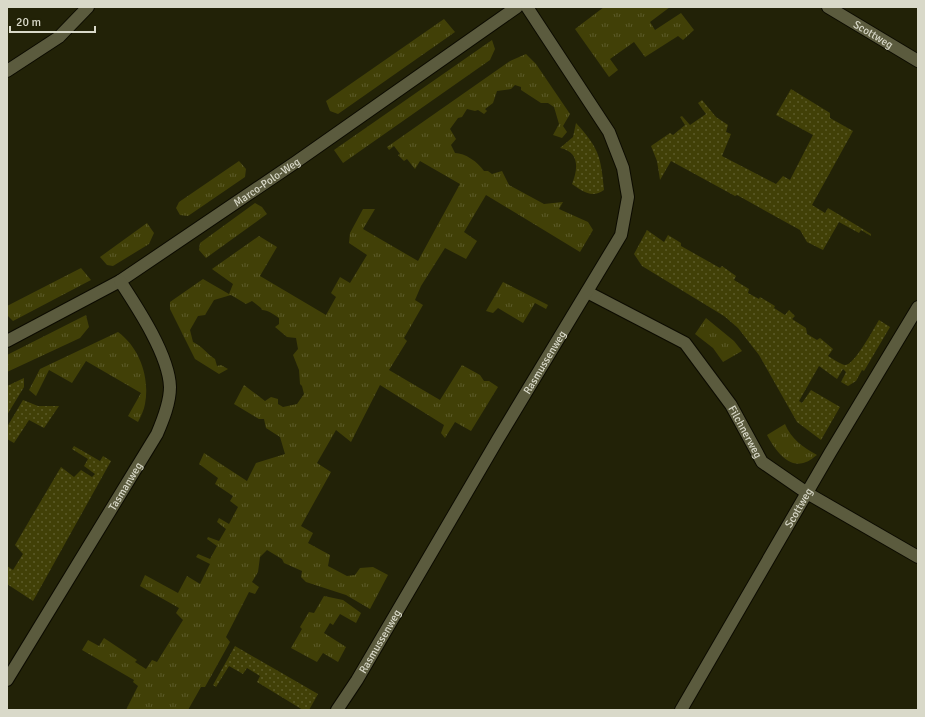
<svg xmlns="http://www.w3.org/2000/svg" width="925" height="717" font-family="Signika,sans-serif">
<style>
.grass{fill:url(#grass-tufts)}
.garden{fill:url(#garden-dots)}
.lines{fill:none;stroke-linecap:round;stroke-linejoin:round}
.street-casing{stroke:#0c0b00;stroke-width:14}
.street{stroke:#5b5b3e;stroke-width:12}
.labels{text-anchor:middle;dominant-baseline:central;stroke-width:3;stroke-linejoin:round;paint-order:stroke}
.street-label{font-size:11px;fill:#d9d9c9;stroke:#222207}
</style>
<defs>
<pattern id="grass-tufts" width="24" height="20" patternUnits="userSpaceOnUse"><rect width="24" height="20" fill="#414007"/><path d="M3 7l-1-3M5 7V3M7 7l1-3M15 17l-1-3M17 17v-4M19 17l1-3" fill="none" stroke="#5c5b2a"/></pattern>
<pattern id="garden-dots" width="8" height="8" patternUnits="userSpaceOnUse"><rect width="8" height="8" fill="#414007"/><path d="M2 2h.1M6 6h.1" fill="none" stroke="#5c5b2a" stroke-width="1.8" stroke-linecap="round"/></pattern>
</defs>
<rect width="100%" height="100%" fill="#222207"/>
<!-- grass -->
<path class="grass" d="M604,7H670L650,22L655,30L681,13L694,30L683,40L678,36L645,57L634,42L610,59L618,70L609,77L575,29Z
M444,19L455,32L338,114L330,111L326,101Z
M492,40L495,49L490,60L343,163L334,150Z
M526,54L536,64L570,114L563,126L567,132L562,138L553,135L559,124L554,107L548,103H541L521,90V87L515,85L511,89L497,91L493,103L485,109L487,111L484,114L478,110L475,111L467,109L462,117L458,118L450,129L456,139L451,145L455,153C465,153 478,162 484,171H488L492,174L502,171L509,185L544,204L563,202L559,209L588,222L593,230L580,252L486,195L464,232L477,241L466,259L445,248L421,286L415,300L423,305L404,338L407,341L389,370L440,400L462,365L480,375L484,381H489L498,387L471,431L455,422L445,438L441,433L444,425L380,385L351,442L336,430L317,463L331,472L301,526L313,533L308,543L330,555L328,566L347,576L355,575L360,568L373,567L388,575L370,609L346,595L306,582L301,577L302,571L284,563L282,559L267,550L260,557L258,572L252,582L259,587L255,594L249,592L226,637L230,642L205,687H201L188,710H126L138,686L133,682L134,680L82,650L88,640L99,646L104,638L137,660L135,662L146,669L152,660L157,662L183,620L176,613L179,608L140,586L145,575L178,593L187,576L200,584L210,564L196,557L198,554L210,559L217,546L207,539L208,537L219,541L226,529L217,522L219,518L229,524L238,507L230,501L233,496L215,484L218,478L199,464L204,453L247,481L256,463L285,454L280,437L266,428L264,419H259L234,404L244,385L265,401L271,397L278,399V404L283,407L297,404L304,394L302,386L300,384L299,370L293,355L298,349L296,338L287,337L275,327L279,324V318C273,314 268,310 262,310L261,308L252,301L246,304L231,295L214,300L205,315L198,316L190,330L193,342C202,346 206,353 215,359L217,366L221,365L228,369L219,374L195,359L170,309V302L203,279L229,294L233,284L212,269L259,236L277,247L260,276L326,315L336,297L331,293L340,277L350,283L367,255L349,243L350,233L363,209H375L363,229L418,261L460,184L420,161L415,169L407,159L404,161L398,155L400,154L394,146L389,150L387,147L510,61Z
M239,161L246,169L245,177L188,216L180,215L176,208L179,202Z
M255,203L262,207L267,214L206,258L199,250L200,243Z
M147,223L154,233L149,244L113,266L107,265L100,257Z
M81,268L91,280L13,321L7,315V306Z
M503,282L548,305L546,309L535,303L523,323L498,308L493,313L486,311Z
M86,315L89,327L80,338L7,372V355Z
M706,318L734,341L742,351L723,362L713,348L695,334Z
M118,332C140,348 150,378 145,404C144,410 141,416 138,422L128,416L141,393L86,361L72,383L49,370L36,396L29,390L40,369Z
M785,424C791,439 803,447 817,455C814,457 810,461 806,462C788,470 774,448 767,435Z
M324,596L343,600L361,613L356,623L340,614L333,625L330,623L324,633L346,647L338,662L323,653L317,662L291,648L302,629L300,627L309,612L314,613Z"/>
<!-- garden -->
<path class="garden" d="M791,89L830,113V118L853,131L812,205L825,213L828,208L871,234V236L861,230L859,233L839,222L823,250L807,242L800,230L737,195L735,196L671,161L660,180L657,161L651,146L670,133L673,135L685,125L680,117L682,116L690,125L706,114L698,103L702,100L716,117L728,125L726,132L731,134L722,156L776,184L783,176L790,180L813,135L776,115Z
M576,123C599,148 601,157 604,190C592,199 582,191 572,184C578,169 580,152 560,148L573,137Z
M647,230L664,242L668,235L681,243V246L720,268L722,266L736,276L734,280L749,289L748,293L759,299L760,297L775,306L774,308L785,315L789,310L795,316L792,319L806,328L807,334L817,340L820,338L833,349L828,356C833,359 840,364 845,365C854,366 874,328 879,320L890,327L864,371L862,370L856,381L848,386L841,382L846,372L843,369L837,379L819,366L799,401L802,403L811,390L840,407L821,440L797,422L759,355L738,328L724,316L642,266L634,254Z
M24,378V387L7,415V386Z
M23,400L38,406H59L44,428L29,420L14,443L7,439V427Z
M74,446L100,461L103,456L111,461L33,601L7,584V566L13,570L23,554L15,545L61,467L74,477L81,470L92,477L95,474L84,466L88,459L72,449Z
M235,646L318,694L309,710H303L257,682L260,676L247,668L243,674L229,666L216,687L213,685Z"/>
<g class="lines">
<!-- street casing -->
<g class="street-casing">
<g id="street">
<path id="s1" d="M828,7L918,61"/>
<path d="M7,71L59,37L88,7"/>
<path id="s2" d="M587,292L685,343L731,405L762,462L807,493L918,557"/>
<path id="s3" d="M7,341L120,281L296,162L517,7"/>
<path id="s4" d="M7,680L157,434C163,420 170,403 170,387C169,355 137,307 120,281"/>
<path id="s5" d="M337,710L357,680L498,439L621,235L628,197L623,168L609,132L527,7"/>
<path id="s6" d="M681,710L830,453L918,307"/>
</g>
</g>
<!-- street -->
<use href="#street" class="street"/>
</g>
<g class="labels">
<!-- street labels -->
<g class="street-label">
<text stroke="none"><textPath href="#s1" startOffset="53">Scottweg</textPath></text>
<text stroke="none"><textPath href="#s3" startOffset="305">Marco-Polo-Weg</textPath></text>
<text stroke="none"><textPath href="#s5" startOffset="405">Rasmussenweg</textPath></text>
<text stroke="none"><textPath href="#s2" startOffset="218">Filchnerweg</textPath></text>
<text stroke="none"><textPath href="#s4" startOffset="227">Tasmanweg</textPath></text>
<text stroke="none"><textPath href="#s6" startOffset="234">Scottweg</textPath></text>
<text stroke="none"><textPath href="#s5" startOffset="81">Rasmussenweg</textPath></text>
</g>
</g>
<!-- border -->
<rect width="925" height="717" fill="none" stroke="#d9d9c9" stroke-width="16"/>
<!-- scale -->
<path d="M10 26v6h85v-6" fill="none" stroke="#d9d9c9" stroke-width="2"/>
<text x="16" y="26" font-size="12" fill="#d9d9c9" stroke="#222207" stroke-width="3" paint-order="stroke">20 m</text>
</svg>
